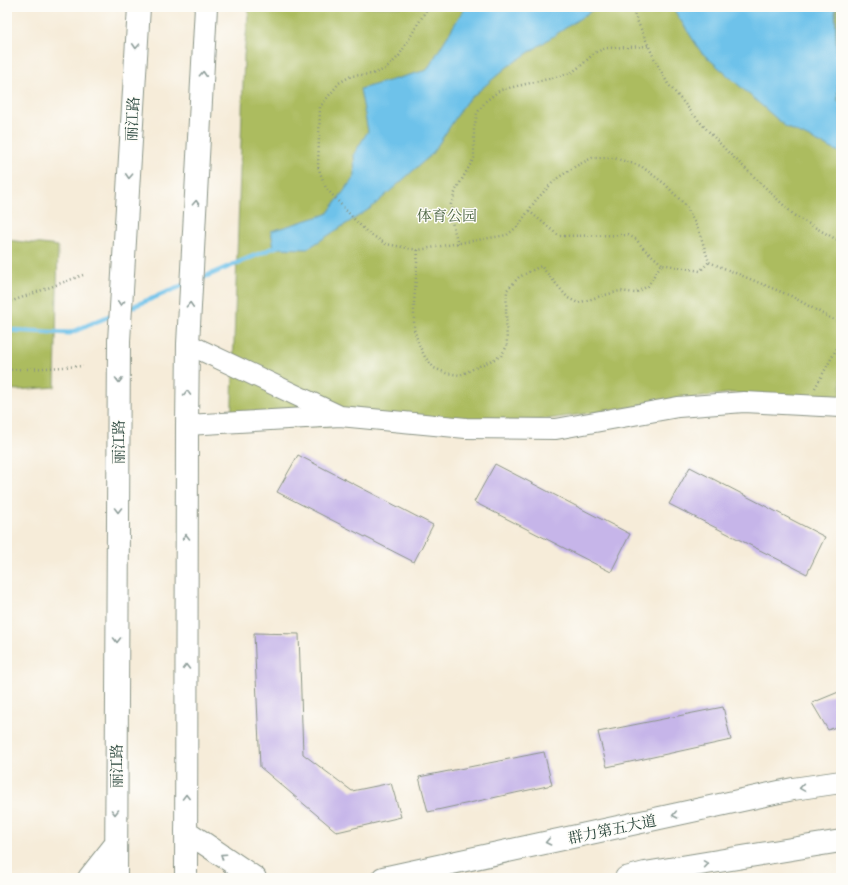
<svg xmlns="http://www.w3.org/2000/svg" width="848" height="885" font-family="'EB Garamond','Noto Serif SC',serif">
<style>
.green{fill:#acbc5f;stroke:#667c4a}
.forest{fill:#89a456;stroke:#547045}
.water{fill:#6ec2ea;stroke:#46808f}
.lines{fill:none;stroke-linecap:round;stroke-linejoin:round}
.stream{stroke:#6ec2ea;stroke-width:5}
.building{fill:#c6b5e9}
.street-casing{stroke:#8a9486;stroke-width:22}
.secondary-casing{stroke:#8a9486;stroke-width:24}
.primary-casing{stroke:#8a9486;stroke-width:24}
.path{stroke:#8a9486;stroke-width:2.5;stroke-dasharray:1 3;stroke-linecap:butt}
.street{stroke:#fff;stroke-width:20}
.secondary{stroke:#fff;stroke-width:22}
.primary{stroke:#fff;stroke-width:22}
.oneway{stroke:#8f9e9a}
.labels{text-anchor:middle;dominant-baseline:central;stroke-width:3;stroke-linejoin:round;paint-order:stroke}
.street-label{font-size:15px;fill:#1f3d34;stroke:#fdfcf7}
.park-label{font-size:15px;fill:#496341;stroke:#fdfcf7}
</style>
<rect width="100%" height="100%" fill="#fdfcf7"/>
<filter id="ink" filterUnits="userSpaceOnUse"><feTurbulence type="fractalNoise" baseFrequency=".025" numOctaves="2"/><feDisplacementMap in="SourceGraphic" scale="8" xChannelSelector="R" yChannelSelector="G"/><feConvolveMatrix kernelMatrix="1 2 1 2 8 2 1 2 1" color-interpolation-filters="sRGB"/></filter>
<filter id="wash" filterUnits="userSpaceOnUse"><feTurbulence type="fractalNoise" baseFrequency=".012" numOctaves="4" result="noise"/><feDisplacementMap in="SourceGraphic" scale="16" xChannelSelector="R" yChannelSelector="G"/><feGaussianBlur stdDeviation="0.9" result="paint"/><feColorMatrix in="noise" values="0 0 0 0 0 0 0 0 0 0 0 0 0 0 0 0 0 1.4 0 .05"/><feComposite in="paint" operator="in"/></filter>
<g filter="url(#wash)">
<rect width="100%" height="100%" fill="#f6ecd9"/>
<!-- green -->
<path class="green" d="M249,7H841V401L731,393L535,421L231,428L244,55Z
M7,240L58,246L55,387L18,390L7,389Z"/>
<!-- forest -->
<path class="forest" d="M835,7H841V105L838,102Z"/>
<!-- water -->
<path class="water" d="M465,7H597L507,67L466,102L432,154L371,208L307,249L274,248L271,231L327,214L355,176L354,154L368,131L360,89L427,70Z
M672,7H835L838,101L841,105V153L786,127L701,52Z"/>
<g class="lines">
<!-- stream -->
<path class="stream" d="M197,280L280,245
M127,309L186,284
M7,330L70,333L114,314"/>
</g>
<g id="blocks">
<!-- building -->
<path class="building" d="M298,455L433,525L414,562L277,492Z
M495,464L630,534L611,572L474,502Z
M690,467L825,537L807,574L669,504Z
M254,633L299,634L303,754L352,791L391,783L401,817L337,832L260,767Z
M841,691V725L828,730L812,703Z
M723,707L731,740L607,767L598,732Z
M544,752L552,785L428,812L419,777Z"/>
</g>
</g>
<g filter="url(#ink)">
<use href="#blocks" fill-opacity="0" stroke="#8a9486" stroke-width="1"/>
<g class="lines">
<!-- street casing -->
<g class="street-casing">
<path id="street" d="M340,416L466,428L556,429L678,407L744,402L841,407
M187,425L340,416L188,344"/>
</g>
<!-- secondary casing -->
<g class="secondary-casing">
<path id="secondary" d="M186,831L255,878
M89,878L115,845
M383,878L793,789L841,782
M626,878L645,873L841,841"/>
</g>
<!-- primary casing -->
<g class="primary-casing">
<path id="primary" d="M116,878L119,341L139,7
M186,878L187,425L188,344L206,7"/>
</g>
<!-- path -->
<path class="path" d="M428,7L399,56L386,69L372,74L351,76L339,83L320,107L318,167L326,188L354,219L367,232L386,244L418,250L507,235L518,226L536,200L556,179L576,166L592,158H614L641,166L665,184L686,206L699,231L709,262L791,296L841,324
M631,7L654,58L668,84L700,122L726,150L795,216L841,242
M529,211L559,236L628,235L636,239L644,249L662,264
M458,244L452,222L451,204L456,190L474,158V130L477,113L486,101L500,90L548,79L571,73L583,64L594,53L606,48L648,46
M418,250L414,303V329L419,345L425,357L434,368L446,373L460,375L501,356L507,346L506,311L507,290L519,277L541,266L568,298L578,303L601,296L620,291L635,293L648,286L656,272L662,264L700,271L709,262
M7,303L83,275
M7,370L83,366
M815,388L841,341"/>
<!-- street -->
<use href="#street" class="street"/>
<!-- secondary -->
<use href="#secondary" class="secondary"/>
<!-- primary -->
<use href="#primary" class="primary"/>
</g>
<!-- one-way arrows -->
<defs><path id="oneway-chevron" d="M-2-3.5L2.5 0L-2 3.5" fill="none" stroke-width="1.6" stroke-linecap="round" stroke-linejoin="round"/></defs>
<g class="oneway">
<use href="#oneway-chevron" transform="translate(136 46) rotate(93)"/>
<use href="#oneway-chevron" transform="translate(203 74) rotate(-87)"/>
<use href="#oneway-chevron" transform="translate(129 176) rotate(93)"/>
<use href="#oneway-chevron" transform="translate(196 203) rotate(-87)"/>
<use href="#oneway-chevron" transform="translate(121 303) rotate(93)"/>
<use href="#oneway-chevron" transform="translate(190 305) rotate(-87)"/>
<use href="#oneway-chevron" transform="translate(119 380) rotate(90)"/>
<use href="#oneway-chevron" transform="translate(187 393) rotate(-89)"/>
<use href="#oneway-chevron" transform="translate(118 510) rotate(90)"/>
<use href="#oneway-chevron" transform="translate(186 537) rotate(-90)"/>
<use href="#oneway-chevron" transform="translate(117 640) rotate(90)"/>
<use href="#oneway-chevron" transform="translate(186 667) rotate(-90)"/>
<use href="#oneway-chevron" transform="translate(802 788) rotate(171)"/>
<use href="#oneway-chevron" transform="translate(186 797) rotate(-90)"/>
<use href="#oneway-chevron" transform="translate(115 812) rotate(90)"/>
<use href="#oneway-chevron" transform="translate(675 815) rotate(168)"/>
<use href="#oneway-chevron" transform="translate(548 842) rotate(168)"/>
<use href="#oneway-chevron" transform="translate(223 856) rotate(-146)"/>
<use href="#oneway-chevron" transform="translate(706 864) rotate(-9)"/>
</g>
</g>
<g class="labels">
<!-- street labels -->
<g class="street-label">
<text transform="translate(132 119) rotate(-87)">丽江路</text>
<text transform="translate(118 442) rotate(-90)">丽江路</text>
<text transform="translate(116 766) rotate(-90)">丽江路</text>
<text transform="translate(612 829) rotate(-12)">群力第五大道</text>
</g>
<!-- park labels -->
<g class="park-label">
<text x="447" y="215">体育公园</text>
</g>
</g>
<!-- margin -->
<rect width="848" height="885" fill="none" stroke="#fdfcf7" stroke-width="24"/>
</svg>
